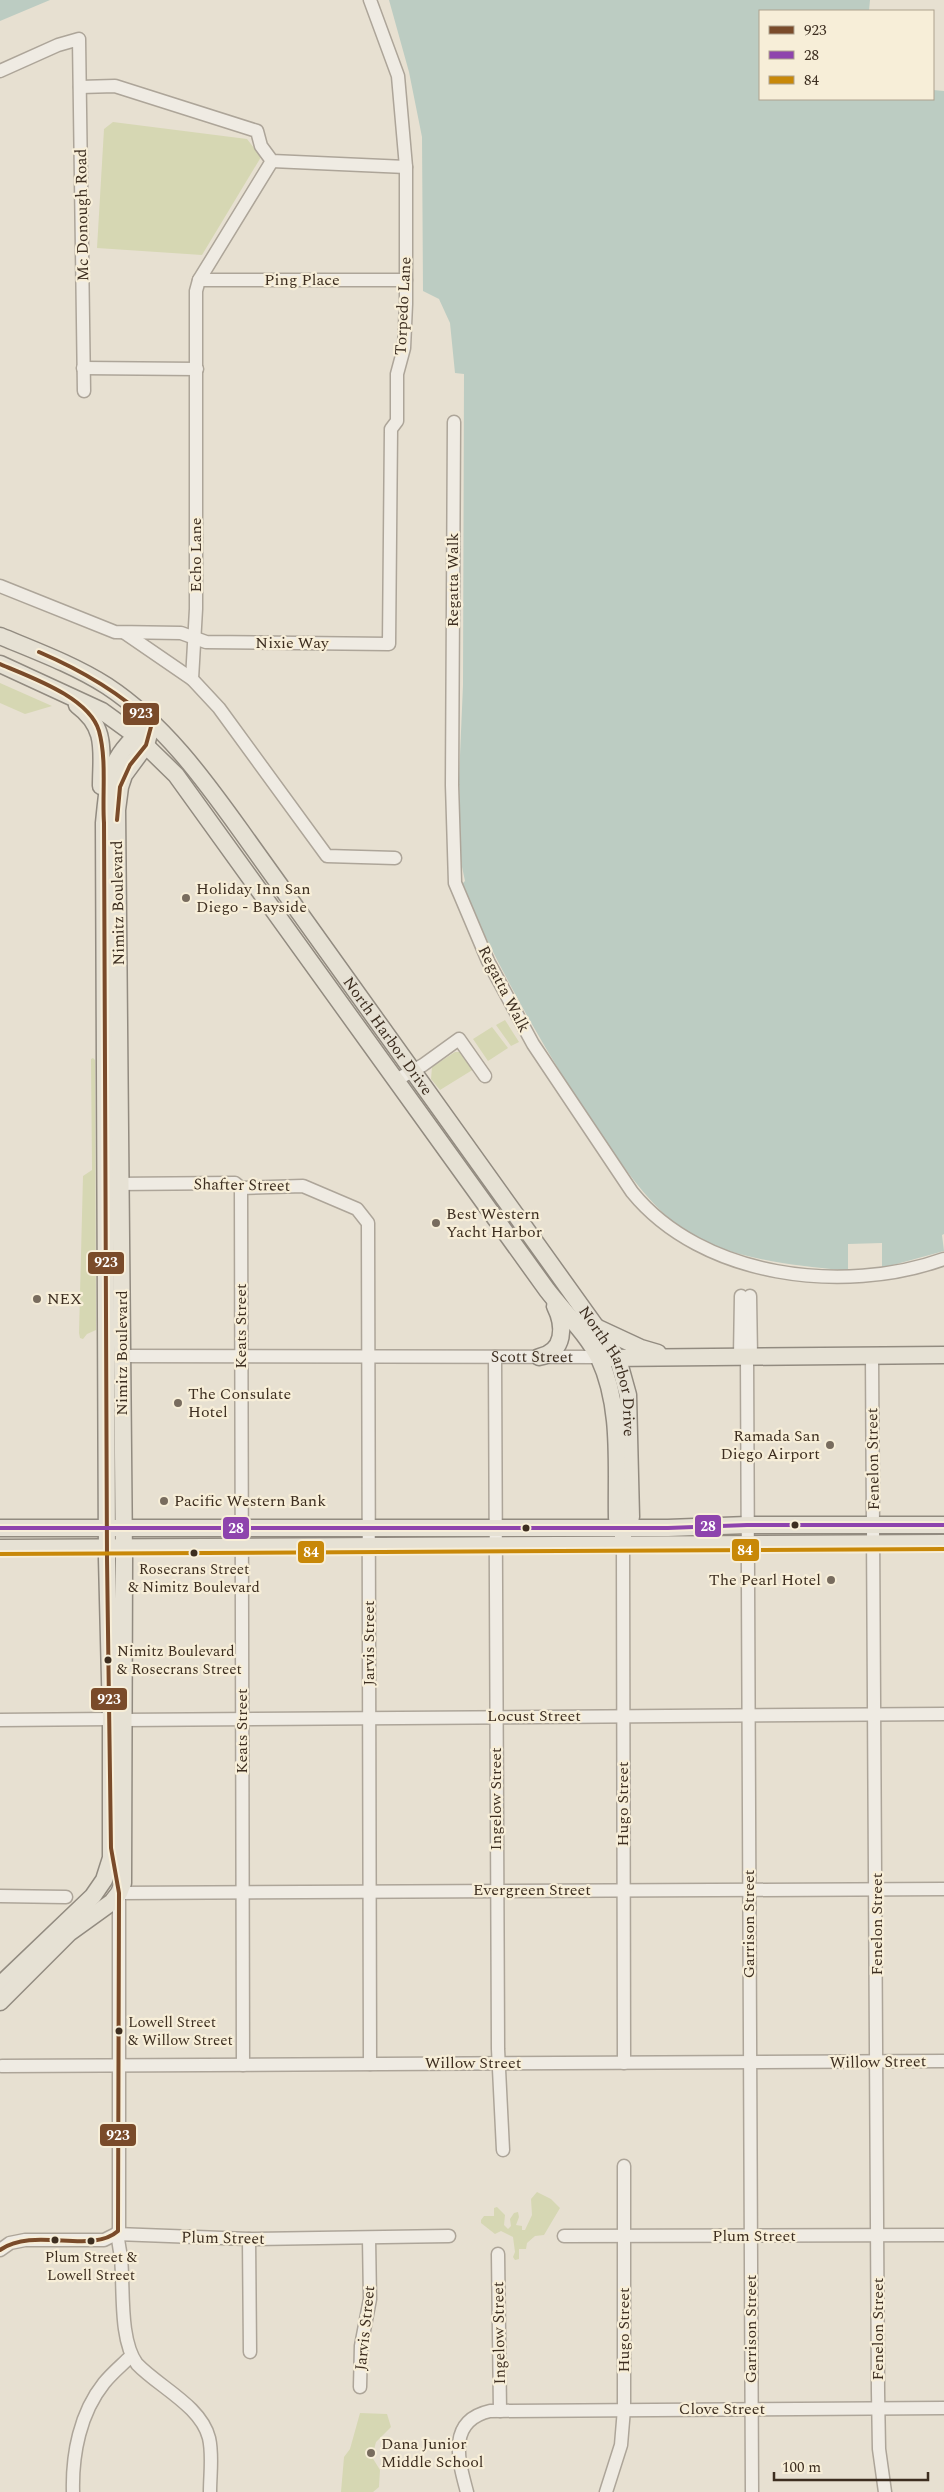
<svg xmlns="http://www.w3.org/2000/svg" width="944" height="2492" font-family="Spectral,serif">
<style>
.green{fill:#d6d7b3}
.water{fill:#bcccc2}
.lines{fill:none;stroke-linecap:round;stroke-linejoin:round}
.minor-casing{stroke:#ada599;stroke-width:15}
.major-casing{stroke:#928b80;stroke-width:19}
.minor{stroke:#efebe3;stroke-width:12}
.major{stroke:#e6e1d4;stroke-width:16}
.bus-1-casing{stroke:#f7eed8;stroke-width:8}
.bus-2-casing{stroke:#f7eed8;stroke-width:8}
.bus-3-casing{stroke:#f7eed8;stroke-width:8}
.bus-1{stroke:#7a4b2a;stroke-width:4}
.bus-2{stroke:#8e44ad;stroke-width:4}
.bus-3{stroke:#c88808;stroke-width:4}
.poi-dot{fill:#786c5e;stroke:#f7eed8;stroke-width:2}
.bus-dot{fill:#3d2e20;stroke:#f7eed8;stroke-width:2}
.labels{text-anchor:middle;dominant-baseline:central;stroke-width:4.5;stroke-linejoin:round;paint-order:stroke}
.bus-label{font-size:15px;fill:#3d2e20;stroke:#f7eed8}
.street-label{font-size:16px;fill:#3d2e20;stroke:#f7eed8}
.poi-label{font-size:16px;fill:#3d2e20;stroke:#f7eed8;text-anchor:start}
.line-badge{stroke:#f7eed8;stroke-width:2}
.badge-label{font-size:14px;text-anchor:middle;font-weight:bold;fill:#fff}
</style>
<rect width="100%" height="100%" fill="#e7e0d1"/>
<!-- green -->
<path class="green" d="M113,122L247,139L261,157L202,255L97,248L104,129Z
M0,683L52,706L25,714L0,703Z
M505,1020L519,1042L511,1046L496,1025Z
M492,1027L508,1048L488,1061L473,1039Z
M455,1052H461L474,1069L440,1090L431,1079L432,1067Z
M93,1058L95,1060L96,1330L87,1334L83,1339L80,1338L79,1333L83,1176L92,1170L91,1059Z
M537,2192L551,2199L560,2208L544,2235L535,2236L527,2243L526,2249H519V2259L515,2260L513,2257L515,2252L513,2237L501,2231L495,2234L481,2223V2220L484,2216H494V2208L497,2207L505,2215L504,2225L508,2229L511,2226L510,2219L514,2213L518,2212L519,2217L516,2225L522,2226V2230H525L532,2215L531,2199Z
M360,2413L387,2414L391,2427L376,2442L372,2457L380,2470L379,2487L373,2492H341L344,2457L350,2449Z"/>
<!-- water -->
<path class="water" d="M0,0H50L0,21Z
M389,0H870L869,11H760V99H933V90L944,91V1234L942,1235L944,1251L882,1268V1243L848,1244V1270H840C791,1265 724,1258 683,1229C649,1205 626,1170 602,1136C547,1056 501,973 461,885L465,881L461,862L459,779L463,685L464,374L455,373L450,323L439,299L423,291L422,137L409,72Z"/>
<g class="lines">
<!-- minor casing -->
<g class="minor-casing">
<g id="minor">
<path d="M0,71L58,45L79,39L84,391"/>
<path d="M80,87L115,86L257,131L261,146L272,161L406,167"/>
<path d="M272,161L199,280L196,291V609L192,679L219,708L327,856L395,858"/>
<path d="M199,280H406"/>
<path d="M83,368L197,369"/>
<path d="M454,422L452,785L455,883L488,961L533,1044L632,1192C702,1278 844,1295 944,1259"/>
<path d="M0,586L115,632L181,633L206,642L389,644L391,429L397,421V374L404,348L406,304V167L398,76L370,0"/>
<path d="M125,633L192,679"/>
<path d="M396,1080L423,1065L459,1039L485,1076"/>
<path d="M113,1184L235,1183L241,1188L303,1186L357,1209L368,1223L370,2064"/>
<path d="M241,1188L243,2065"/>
<path d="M750,1296L751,1356"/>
<path d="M872,1355L878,2392L879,2449L885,2492"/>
<path id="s1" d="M121,1356L598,1357"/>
<path d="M740,1356L741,1296"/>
<path d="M747,1356L752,2492"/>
<path d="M495,1357L498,2049L503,2150"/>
<path d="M623,1544L624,2063"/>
<path d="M0,1720L111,1719"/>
<path d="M124,1720L944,1714"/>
<path d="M0,1896L66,1897"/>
<path d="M2,2066L944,2061"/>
<path d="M564,2236L944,2235"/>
<path d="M249,2239L250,2352"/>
<path d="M0,2250L10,2243L25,2240H104L116,2234L249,2239L449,2236"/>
<path d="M498,2254L500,2411"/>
<path d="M360,2387L361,2346L370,2299L369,2238"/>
<path d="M73,2492C72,2454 80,2413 104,2383C112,2373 122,2365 131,2356"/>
<path d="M210,2492C210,2474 213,2455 209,2438C201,2406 159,2387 137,2364C119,2340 124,2288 121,2258C120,2247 116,2239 119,2228V1893L944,1889"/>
<path d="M467,2492C459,2462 446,2421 490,2411L944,2408"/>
<path d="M606,2492L621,2445L624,2409V2166"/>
</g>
</g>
<!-- major casing -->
<g class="major-casing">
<g id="major">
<path id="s2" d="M0,636C36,651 74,665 107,686C163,723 203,778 241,831L596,1327L618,1359L628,1395L631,1517L623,1526"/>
<path d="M0,664L102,711L135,735L176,775L547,1290C564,1312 587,1334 599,1358C622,1407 616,1465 617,1518L623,1526V1544"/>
<path d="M77,705C108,728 101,752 101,786"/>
<path d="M598,1328L641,1348L658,1353"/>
<path d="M539,1357C565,1352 565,1326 555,1306"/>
<path d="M608,1358L944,1355"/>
<path d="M0,1528H668L747,1525H944"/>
<path d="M0,1548L944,1543"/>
<path d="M0,1985L93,1896L104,1880L111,1858V1719L107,1559L104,823C109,774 109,754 152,723"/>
<path d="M0,2002L69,1933L112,1902L119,1893L123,1883L124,1559L117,810L120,787L124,775L146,745L152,723"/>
</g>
</g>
<!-- minor -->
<use href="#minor" class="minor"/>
<!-- major -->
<use href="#major" class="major"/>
<!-- bus-1 casing -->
<g class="bus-1-casing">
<path id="bus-1" d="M39,652C81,670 119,692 152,723L146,745L130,765L120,787L117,820
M0,664C30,677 89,697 99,731C107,760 102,794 104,823L107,1559L111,1848L119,1893L118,2231C91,2255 34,2226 0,2250"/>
</g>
<!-- bus-2 casing -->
<g class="bus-2-casing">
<path id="bus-2" d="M0,1528H668L747,1525H944"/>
</g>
<!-- bus-3 casing -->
<g class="bus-3-casing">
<path id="bus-3" d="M0,1554L944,1549"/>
</g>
<!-- bus-1 -->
<use href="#bus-1" class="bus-1"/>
<!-- bus-2 -->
<use href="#bus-2" class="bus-2"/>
<!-- bus-3 -->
<use href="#bus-3" class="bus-3"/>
</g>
<!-- markers -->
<g class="poi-dot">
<circle cx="186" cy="898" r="5"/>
<circle cx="436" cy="1223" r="5"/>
<circle cx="37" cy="1299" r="5"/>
<circle cx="178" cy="1403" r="5"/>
<circle cx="830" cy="1445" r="5"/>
<circle cx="164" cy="1501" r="5"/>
<circle cx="831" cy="1580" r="5"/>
<circle cx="371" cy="2453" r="5"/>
</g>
<g class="bus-dot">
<circle cx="795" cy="1525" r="4.5"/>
<circle cx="526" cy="1528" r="4.5"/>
<circle cx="194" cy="1553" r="4.5"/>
<circle cx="108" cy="1660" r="4.5"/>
<circle cx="119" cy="2031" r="4.5"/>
<circle cx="55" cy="2240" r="4.5"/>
<circle cx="91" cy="2241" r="4.5"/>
</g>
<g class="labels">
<!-- bus labels -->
<g class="bus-label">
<text x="194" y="1569">Rosecrans Street<tspan x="194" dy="18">&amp; Nimitz Boulevard</tspan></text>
<text x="117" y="1651" text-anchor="start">Nimitz Boulevard<tspan x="117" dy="18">&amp; Rosecrans Street</tspan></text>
<text x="128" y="2022" text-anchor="start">Lowell Street<tspan x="128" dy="18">&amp; Willow Street</tspan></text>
<text x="91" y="2257">Plum Street &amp;<tspan x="91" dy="18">Lowell Street</tspan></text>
</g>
<!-- street labels -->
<g class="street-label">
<text transform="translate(82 215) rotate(-91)">Mc Donough Road</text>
<text x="302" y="280">Ping Place</text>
<text transform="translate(403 306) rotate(-87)">Torpedo Lane</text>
<text transform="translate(196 555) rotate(-90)">Echo Lane</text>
<text transform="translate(453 580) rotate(-90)">Regatta Walk</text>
<text x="292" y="643">Nixie Way</text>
<text transform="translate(118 903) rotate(-91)">Nimitz Boulevard</text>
<text transform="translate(504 989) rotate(63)">Regatta Walk</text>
<text stroke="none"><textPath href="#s2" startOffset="569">North Harbor Drive</textPath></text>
<text transform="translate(242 1185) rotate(1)">Shafter Street</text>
<text transform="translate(241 1326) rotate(-90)">Keats Street</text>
<text transform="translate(122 1353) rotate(-90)">Nimitz Boulevard</text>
<text stroke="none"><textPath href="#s1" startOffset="411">Scott Street</textPath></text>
<text stroke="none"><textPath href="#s2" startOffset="974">North Harbor Drive</textPath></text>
<text transform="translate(873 1459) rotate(-91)">Fenelon Street</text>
<text transform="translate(369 1643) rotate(-90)">Jarvis Street</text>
<text x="534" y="1716">Locust Street</text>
<text transform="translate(242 1731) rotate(-90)">Keats Street</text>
<text transform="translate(496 1799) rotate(-90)">Ingelow Street</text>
<text transform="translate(623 1804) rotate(-90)">Hugo Street</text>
<text x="532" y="1890">Evergreen Street</text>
<text transform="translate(749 1924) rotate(-90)">Garrison Street</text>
<text transform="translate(877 1924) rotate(-90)">Fenelon Street</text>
<text transform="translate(878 2062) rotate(-1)">Willow Street</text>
<text x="473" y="2063">Willow Street</text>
<text x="754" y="2236">Plum Street</text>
<text transform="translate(223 2238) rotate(1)">Plum Street</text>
<text transform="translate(365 2328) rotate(-84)">Jarvis Street</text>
<text transform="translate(751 2329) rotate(-90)">Garrison Street</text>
<text transform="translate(878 2329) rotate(-90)">Fenelon Street</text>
<text transform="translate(624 2330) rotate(-90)">Hugo Street</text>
<text transform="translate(499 2333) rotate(-91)">Ingelow Street</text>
<text x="722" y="2409">Clove Street</text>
</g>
<!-- poi labels -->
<g class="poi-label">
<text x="196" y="889">Holiday Inn San<tspan x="196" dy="18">Diego - Bayside</tspan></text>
<text x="446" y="1214">Best Western<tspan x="446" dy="18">Yacht Harbor</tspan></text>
<text x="47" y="1299">NEX</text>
<text x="188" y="1394">The Consulate<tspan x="188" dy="18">Hotel</tspan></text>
<text x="820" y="1436" text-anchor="end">Ramada San<tspan x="820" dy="18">Diego Airport</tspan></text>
<text x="174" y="1501">Pacific Western Bank</text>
<text x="821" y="1580" text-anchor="end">The Pearl Hotel</text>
<text x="381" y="2444">Dana Junior<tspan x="381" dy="18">Middle School</tspan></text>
</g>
</g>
<g class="line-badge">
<rect x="122" y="702" width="38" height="24" rx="5" fill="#7a4b2a"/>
<rect x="87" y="1251" width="38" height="24" rx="5" fill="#7a4b2a"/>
<rect x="694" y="1514" width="28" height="24" rx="5" fill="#8e44ad"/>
<rect x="222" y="1516" width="28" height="24" rx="5" fill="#8e44ad"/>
<rect x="731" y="1538" width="29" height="24" rx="5" fill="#c88808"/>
<rect x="297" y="1540" width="28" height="24" rx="5" fill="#c88808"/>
<rect x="90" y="1687" width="38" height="24" rx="5" fill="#7a4b2a"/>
<rect x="99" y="2123" width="38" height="24" rx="5" fill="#7a4b2a"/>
</g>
<g class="badge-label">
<text x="141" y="718">923</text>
<text x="106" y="1267">923</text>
<text x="708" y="1531">28</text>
<text x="236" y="1533">28</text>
<text x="745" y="1555">84</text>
<text x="311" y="1557">84</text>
<text x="109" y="1704">923</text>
<text x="118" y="2140">923</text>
</g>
<!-- legend -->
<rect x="759" y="10" width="175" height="90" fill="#f7eed8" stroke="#ada18e"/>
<rect x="769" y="26" width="25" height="8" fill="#7a4b2a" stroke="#ada18e"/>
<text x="804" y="35" font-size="15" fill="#3d2e20">923</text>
<rect x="769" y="51" width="25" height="8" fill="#8e44ad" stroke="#ada18e"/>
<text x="804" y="60" font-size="15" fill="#3d2e20">28</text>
<rect x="769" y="76" width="25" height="8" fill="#c88808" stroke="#ada18e"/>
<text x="804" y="85" font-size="15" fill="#3d2e20">84</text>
<!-- scale -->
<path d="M774 2472v8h154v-8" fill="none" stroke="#3d2e20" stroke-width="2.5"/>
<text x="782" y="2472" font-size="15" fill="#3d2e20" stroke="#f7eed8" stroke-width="4" paint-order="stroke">100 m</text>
</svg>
